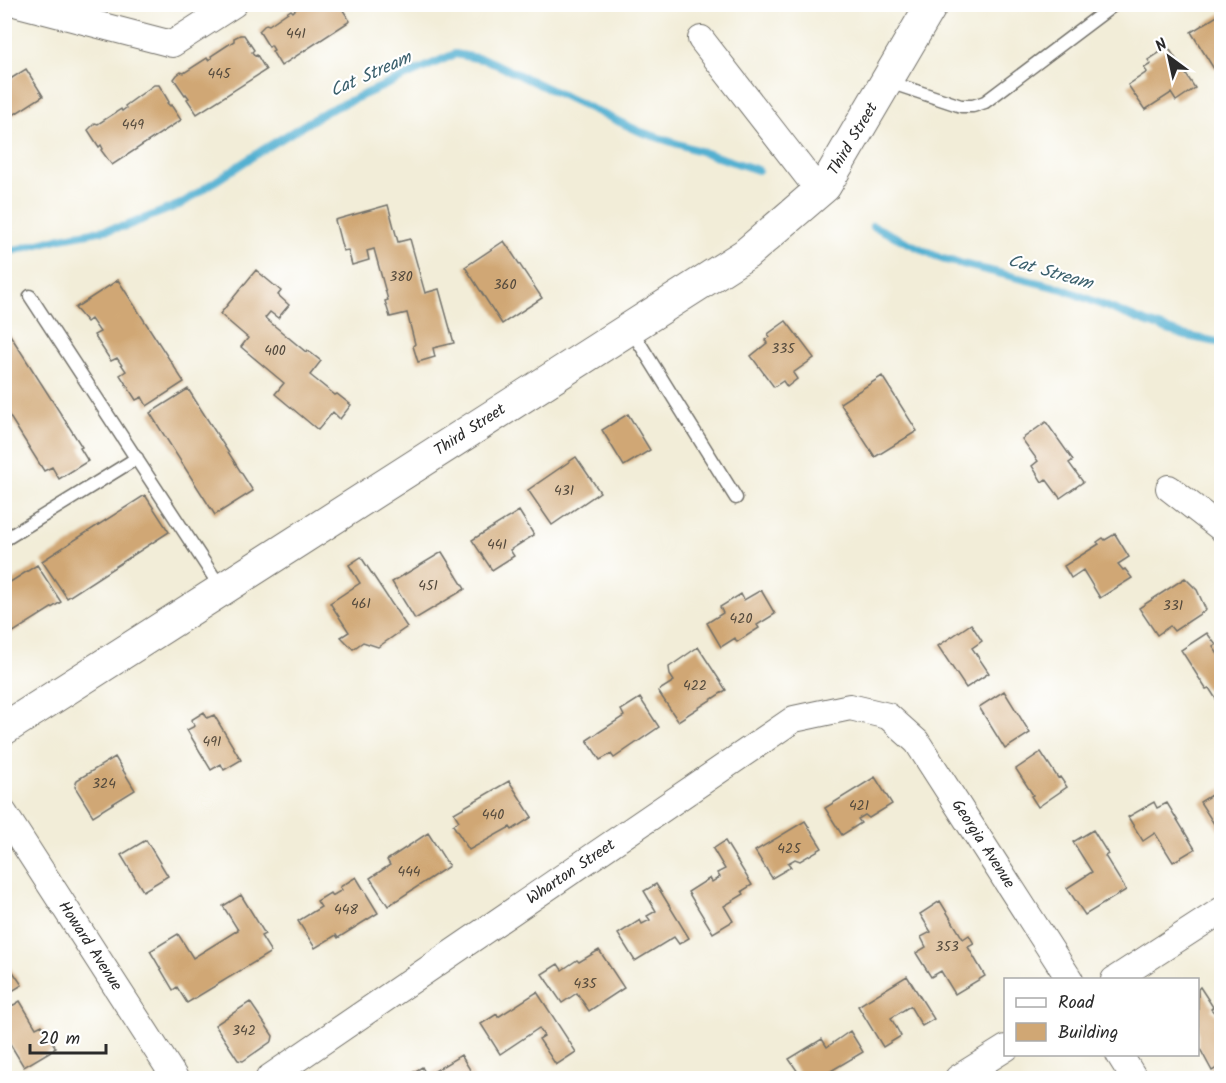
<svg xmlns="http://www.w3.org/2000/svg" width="1226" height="1083" font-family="Kalam,sans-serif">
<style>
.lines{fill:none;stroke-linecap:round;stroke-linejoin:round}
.stream{stroke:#53b0d1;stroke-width:8}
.building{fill:#d0a774}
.service-casing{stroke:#716f68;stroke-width:15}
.minor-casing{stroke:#716f68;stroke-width:28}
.tertiary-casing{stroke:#716f68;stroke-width:34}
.service{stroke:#fff;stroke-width:12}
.minor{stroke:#fff;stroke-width:26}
.tertiary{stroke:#fff;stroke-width:32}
.labels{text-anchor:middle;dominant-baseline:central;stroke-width:4.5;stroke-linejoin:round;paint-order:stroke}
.number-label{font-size:14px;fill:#544a3d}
.street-label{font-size:16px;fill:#2b2b2b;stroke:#fff}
.water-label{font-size:18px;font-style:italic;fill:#3b606d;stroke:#fff}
</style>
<rect width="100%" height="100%" fill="#fff"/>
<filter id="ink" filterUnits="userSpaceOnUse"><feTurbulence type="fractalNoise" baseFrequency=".0167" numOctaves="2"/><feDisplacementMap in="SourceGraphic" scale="12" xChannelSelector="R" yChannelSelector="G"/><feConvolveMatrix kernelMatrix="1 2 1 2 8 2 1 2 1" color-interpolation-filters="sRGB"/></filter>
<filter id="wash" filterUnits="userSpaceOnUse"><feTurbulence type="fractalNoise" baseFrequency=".008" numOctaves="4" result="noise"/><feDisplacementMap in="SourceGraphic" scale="24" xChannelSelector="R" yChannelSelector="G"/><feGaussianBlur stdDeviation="1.35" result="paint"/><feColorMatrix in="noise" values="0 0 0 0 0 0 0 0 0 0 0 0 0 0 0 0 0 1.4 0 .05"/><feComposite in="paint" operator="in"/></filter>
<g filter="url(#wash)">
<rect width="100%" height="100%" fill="#f2edd8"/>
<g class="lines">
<!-- stream -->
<path class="stream" d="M873,226L942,259L1063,289L1140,320L1182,335L1222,343
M4,253L61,238L126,226L181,204L261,151L327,111L455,54L487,60L641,132L758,170"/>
</g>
<g id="blocks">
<!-- building -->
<path class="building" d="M301,4H337L339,8L341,7L350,21L281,66L272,51L274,50L271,45L269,47L259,31L266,24L269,25L291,10L293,12Z
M1222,13V64L1214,69L1191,32Z
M240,35H244L254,50L252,52L255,56L257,55L266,70L197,114L187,99L189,98L186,94L185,95L174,79L177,75L181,72L184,73L207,58L208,60L212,58L211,56L234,41V38Z
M1168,47L1195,88L1176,101L1171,93L1145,110L1128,85L1147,72L1144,68L1151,64L1148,60Z
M26,69L43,96L4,121V83Z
M154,85H159L169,102L167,103L170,106L171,105L181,120L112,165L101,150L103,149L101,145L99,147L88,130L95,123L98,124L121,109L122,111L126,108L125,106Z
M388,205L398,242L410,239L425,293L439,289L454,343L433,348L435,357L418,362L413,346L415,344L407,313L390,317L385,301L388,300L374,249L367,251L369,260L352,265L348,250L343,251L335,220Z
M504,241L542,298L502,324L465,267Z
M256,270L281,291L278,295L289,305L278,318L270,312L265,318L306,352L307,350L321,361L310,375L335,395L337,394L351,405L340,419L333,412L318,430L275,394L284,383L241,347L248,338L220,314Z
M118,280L184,382L147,406L142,397L136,400L120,375L126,371L117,358L111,361L94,335L100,332L91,319L87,322L75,308Z
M786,321L814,358L793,373L797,379L787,387L783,381L774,387L751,356L767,343L765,340L770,337L768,334Z
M5,327L82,447L80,448L88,461L59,479L52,467L44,471L5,409Z
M882,376L917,431L875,457L840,403Z
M188,389L253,491L215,515L150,413Z
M628,414L650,450L624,466L602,430Z
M1046,422L1073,460L1069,463L1083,482L1060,498L1046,479L1042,482L1032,466L1038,461L1022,439Z
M576,457L600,492L552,525L528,490Z
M145,495L169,532L67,598L42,561Z
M519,511L534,535L510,550L514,556L492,570L472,540Z
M1115,534L1129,557L1118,564L1123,570L1125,569L1132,578L1100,598L1083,570L1071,578L1064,566L1099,544L1097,542L1103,538L1105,540Z
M442,552L465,589L415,619L392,582Z
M361,557L407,627L378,647L363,642L353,649L341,637L349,632L330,603L360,583L349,565Z
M37,565L61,602L4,638V586Z
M1185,578L1197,590L1206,610L1174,631L1170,626L1157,635L1139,608Z
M761,590L775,614L757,625L759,628L737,642L735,638L721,647L707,623L723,613L720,607L741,594L744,600Z
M971,624L982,641L972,648L989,673L966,688L938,646Z
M1207,633L1216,645L1213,647L1222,660V695L1216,699L1209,688L1206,689L1181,650Z
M698,647L726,690L678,721L658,691L674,681L670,675L669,667Z
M1004,691L1030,733L1005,749L979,707Z
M640,698L659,727L614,758L611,754L600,760L587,740L624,716L621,710Z
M204,712L207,718L214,715L241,760L224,770L221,764L211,770L187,730L195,726L191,720Z
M1041,752L1058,778L1060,777L1067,787L1038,807L1031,796L1033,795L1016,769Z
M115,757L135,790L93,816L75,787L77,780Z
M875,777L892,804L869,818L865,815L858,819L861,823L842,835L825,808Z
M509,781L532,817L512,830L510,827L469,850L453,825L459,821L454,813Z
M1222,788V828L1218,830L1200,802Z
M1154,802L1157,808L1167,803L1195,849L1173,862L1155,833L1143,841L1128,817Z
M805,821L822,848L800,861L795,859L788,863L791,867L772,878L755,851Z
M1093,830L1108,854L1105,856L1126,890L1085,915L1067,888L1092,872L1073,842Z
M428,833L449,866L388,906L370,878L390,865L387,860Z
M146,840L168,876L143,891L121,855Z
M725,841L752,885L742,891L744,894L724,906L733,921L713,933L688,892L710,878L712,882L720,877L717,873L725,869L713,849Z
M356,877L378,913L338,938L336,935L315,948L298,921L321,907L317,901L330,893L332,896L342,890L340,887Z
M656,884L689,938L679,944L674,937L635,961L618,934L640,920L642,924L650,920L647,916L656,911L644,891Z
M241,895L265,934L261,936L271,952L187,1003L177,987L173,990L150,951L178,934L193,958L238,930L223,906Z
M940,901L963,939L969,935L974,944L968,947L985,976L955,994L941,971L931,977L916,953L926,947L921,937L931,932L920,914Z
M599,950L624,988L589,1011L577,993L562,1003L542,974L558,964L562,970L577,960L579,962Z
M4,954L9,961L7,963L22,985L4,996Z
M907,976L934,1019L922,1026L910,1006L891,1018L901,1036L883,1047L858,1006Z
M1200,987L1213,1007L1211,1009L1222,1021V1065L1212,1071L1198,1045V989Z
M537,992L576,1052L556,1065L539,1039L544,1036L539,1028L500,1054L481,1024L497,1014L498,1017Z
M20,1001L36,1028L42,1025L56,1048L24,1067L4,1034V1011Z
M250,1002L273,1036L272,1041L243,1061L238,1060L215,1025Z
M850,1031L863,1052L819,1078L814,1072L802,1078L789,1059L822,1039L827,1047Z
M461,1055L475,1078H404L422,1067L428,1078L434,1074L433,1072Z"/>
</g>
</g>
<g filter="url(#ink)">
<use href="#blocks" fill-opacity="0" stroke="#716f68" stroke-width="1.5"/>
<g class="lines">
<!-- service casing -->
<g class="service-casing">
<path id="service" d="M889,82L961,106H973L985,102L1115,4
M30,296L221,588
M630,328L736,498
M4,540L137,458"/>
</g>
<!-- minor casing -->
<g class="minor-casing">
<path id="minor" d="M18,4L172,44L234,4
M701,39L819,191
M1169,488L1222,529
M4,813L175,1078
M1114,980L1222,910
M1119,1054L1134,1078
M269,1078L794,719L850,707L888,716L917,742L1070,980
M958,1078L1006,1048"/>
</g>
<!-- tertiary casing -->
<g class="tertiary-casing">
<path id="tertiary" d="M4,729L746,254L825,186L932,4"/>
</g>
<!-- service -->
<use href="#service" class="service"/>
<!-- minor -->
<use href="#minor" class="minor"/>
<!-- tertiary -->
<use href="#tertiary" class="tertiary"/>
</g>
</g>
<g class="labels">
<!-- number labels -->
<g class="number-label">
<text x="296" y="34">441</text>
<text x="219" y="74">445</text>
<text x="133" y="125">449</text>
<text x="401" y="277">380</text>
<text x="505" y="285">360</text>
<text x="783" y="349">335</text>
<text x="275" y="351">400</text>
<text x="564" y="491">431</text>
<text x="497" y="545">441</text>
<text x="428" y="586">451</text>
<text x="361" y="604">461</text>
<text x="1173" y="606">331</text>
<text x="741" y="619">420</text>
<text x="695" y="686">422</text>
<text x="212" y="742">491</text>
<text x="104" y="784">324</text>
<text x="859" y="806">421</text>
<text x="493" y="815">440</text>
<text x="789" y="849">425</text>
<text x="409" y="872">444</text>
<text x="346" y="910">448</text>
<text x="947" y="947">353</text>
<text x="585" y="984">435</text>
<text x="244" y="1031">342</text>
</g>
<!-- street labels -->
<g class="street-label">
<text transform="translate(853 139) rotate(-59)">Third Street</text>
<text transform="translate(470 430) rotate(-33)">Third Street</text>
<text transform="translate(983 844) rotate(57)">Georgia Avenue</text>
<text transform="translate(571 872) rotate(-34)">Wharton Street</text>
<text transform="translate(90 946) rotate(57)">Howard Avenue</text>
</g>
<!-- water labels -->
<g class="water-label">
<text transform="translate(371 75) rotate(-24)">Cat Stream</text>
<text transform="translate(1050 273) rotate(16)">Cat Stream</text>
</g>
</g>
<!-- margin -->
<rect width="1226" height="1083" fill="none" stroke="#fff" stroke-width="24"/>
<!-- legend -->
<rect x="1004" y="978" width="195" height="78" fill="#ffffff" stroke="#aaaaaa" stroke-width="1.5"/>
<rect x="1016" y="998" width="30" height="9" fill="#ffffff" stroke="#aaaaaa" stroke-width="1.5"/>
<text x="1058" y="1008" font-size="18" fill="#2b2b2b">Road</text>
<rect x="1016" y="1023" width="30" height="18" fill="#d0a774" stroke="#aaaaaa" stroke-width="1.5"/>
<text x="1058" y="1038" font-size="18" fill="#2b2b2b">Building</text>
<!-- north arrow -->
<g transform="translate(1169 57) rotate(327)" stroke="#ffffff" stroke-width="4.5" paint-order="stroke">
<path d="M0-4.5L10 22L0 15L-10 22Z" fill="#2b2b2b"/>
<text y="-9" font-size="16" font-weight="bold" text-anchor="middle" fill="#2b2b2b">N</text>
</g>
<!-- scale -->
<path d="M30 1044v9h76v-9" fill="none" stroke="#2b2b2b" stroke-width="3"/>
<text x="39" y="1044" font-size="18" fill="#2b2b2b" stroke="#ffffff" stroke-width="4.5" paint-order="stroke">20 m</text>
</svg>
